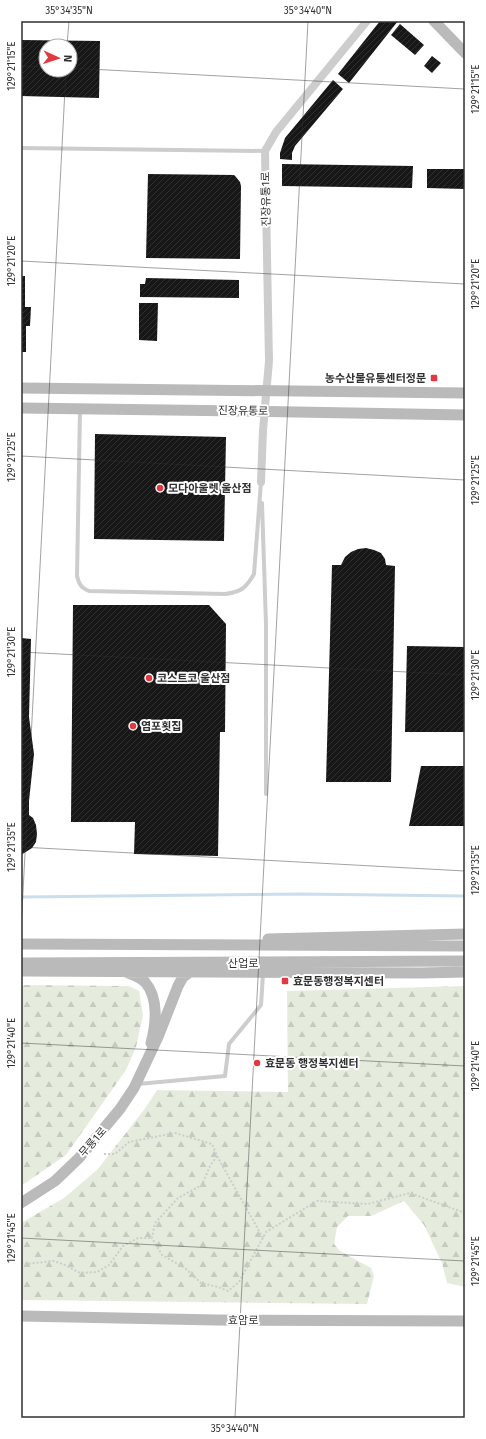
<svg xmlns="http://www.w3.org/2000/svg" width="486" height="1439" font-family="'Fira Sans','Noto Sans KR',sans-serif">
<style>
.forest{fill:url(#forest-firs)}
.lines{fill:none;stroke-linecap:round;stroke-linejoin:round}
.stream{stroke:#cbdeeb;stroke-width:3}
.building{fill:url(#building-hatch);fill-rule:evenodd}
.path{stroke:#cdcdcd;stroke-width:2;stroke-dasharray:2 2;stroke-linecap:butt}
.lane{stroke:#cdcdcd;stroke-width:4}
.street{stroke:#cdcdcd;stroke-width:8}
.secondary{stroke:#bababa;stroke-width:11}
.ticks{fill:none;stroke:#303030;stroke-width:1;stroke-opacity:0.45}
.poi-dot{fill:#e03941;stroke:#fff;stroke-width:1.5}
.labels{text-anchor:middle;dominant-baseline:central;stroke-width:4;stroke-linejoin:round;paint-order:stroke}
.street-label{font-size:11px;fill:#303030;stroke:#fff}
.poi-label{font-size:11px;font-weight:bold;fill:#303030;stroke:#fff;text-anchor:start}
.neatline{fill:none;stroke:#303030;stroke-width:1.5}
.ticks-label{font-size:10px;text-anchor:middle;fill:#303030}
</style>
<defs>
<pattern id="forest-firs" width="22" height="20" patternUnits="userSpaceOnUse"><rect width="22" height="20" fill="#e5ecde"/><path d="M5 1l3.5 6h-7zM16 11l3.5 6h-7z" fill="#c5cbbf"/></pattern>
<pattern id="building-hatch" width="6" height="6" patternUnits="userSpaceOnUse"><rect width="6" height="6" fill="#171717"/><path d="M-1 1l2-2M0 6l6-6M5 7l2-2" fill="none" stroke="#303030"/></pattern>
</defs>
<rect width="100%" height="100%" fill="#fff"/>
<!-- forest -->
<path class="forest" d="M21,985L129,986L139,991L143,1015L136,1047L126,1070L66,1155L21,1186Z
M465,986V1287L447,1283L442,1263L424,1225L404,1201L371,1216H348L337,1227L334,1244L340,1251L371,1268L374,1276L367,1304L21,1300V1223L64,1198L98,1169L146,1107L157,1090L288,1092L287,991Z"/>
<g class="lines">
<!-- stream -->
<path class="stream" d="M21,897L298,894L465,896"/>
</g>
<!-- building -->
<path class="building" d="M380,21H398L349,83L338,74Z
M400,24L424,45L415,55L391,35Z
M21,40L100,41L99,98L21,96ZM46,46H70V70H46Z
M432,56L441,63L432,73L424,66Z
M333,80L343,89L295,146L292,153V160L280,159V153L285,138Z
M282,164L413,166L412,188L282,186Z
M427,169H465V189L427,188Z
M148,174L234,175L236,177L240,182L241,186L240,259L146,258Z
M21,276H25V307H31L30,326H26V352H21Z
M146,278L239,280V298L140,297V284H145Z
M139,303H158L157,341L139,340Z
M95,434L226,437L224,541L94,539Z
M366,548L374,550L381,553L385,559L386,565L395,566L391,782H326L332,565H341L345,557L351,552L358,549Z
M73,605H209L226,624L225,732H220L218,856L134,854L135,822H71Z
M21,638L31,639L29,717L34,754L29,801V815L33,818L36,825L37,834L36,842L32,848L21,855Z
M407,646L465,647V732H405Z
M421,766H465V826H409Z"/>
<g class="lines">
<!-- path -->
<path class="path" d="M104,1154H115L129,1142L175,1133L212,1144L217,1156L263,1238
M217,1156L210,1166L202,1185L178,1198L155,1223L152,1238L162,1255L185,1268L201,1283L218,1287L228,1291L239,1282L266,1232L317,1201L368,1204L410,1193L465,1213
M21,1262L26,1264L53,1261L63,1264L80,1273L97,1272L109,1265L123,1246L138,1238H152"/>
<!-- lane -->
<path class="lane" d="M21,148L265,151
M80,410L77,576C79,584 81,588 89,591L225,594C241,592 246,588 254,574L261,482
M262,503L266,624V794
M138,1084L225,1076L229,1044L261,1005L263,974"/>
<!-- street -->
<path class="street" d="M261,482L263,430L269,361L265,151L276,132L367,21"/>
<!-- secondary -->
<path class="secondary" d="M434,21L465,53
M21,388L465,393
M21,408L241,411L465,415
M268,939L465,934
M21,944L465,946
M21,963L465,961
M21,971L421,973L465,972
M128,973C134,975 140,977 145,982C159,998 156,1025 151,1043
M21,1203L55,1181L79,1158L120,1109L134,1088L158,1037L178,986L183,977L190,972
M21,1316L216,1320L465,1321"/>
</g>
<!-- ticks -->
<path class="ticks" d="M67,46L69,21M21,66L46,67M70,68L465,89M21,261L465,284M21,456L465,480M21,652L465,675M21,847L465,871M21,930L66,70M21,1043L465,1066M21,1238L465,1261M235,1418L308,21"/>
<!-- markers -->
<g class="poi-dot">
<rect x="430" y="374" width="8" height="8" rx="2"/>
<circle cx="160" cy="488" r="4"/>
<circle cx="149" cy="678" r="4"/>
<circle cx="133" cy="726" r="4"/>
<rect x="281" y="977" width="8" height="8" rx="2"/>
<circle cx="257" cy="1063" r="4"/>
</g>
<g class="labels">
<!-- street labels -->
<g class="street-label">
<text transform="translate(266 199) rotate(-91)">진장유통1로</text>
<text transform="translate(243 411) rotate(1)">진장유통로</text>
<text x="243" y="963">산업로</text>
<text transform="translate(93 1142) rotate(-49)">무룡1로</text>
<text x="243" y="1320">효암로</text>
</g>
<!-- poi labels -->
<g class="poi-label">
<text x="426" y="378" text-anchor="end">농수산물유통센터정문</text>
<text x="168" y="488">모다아울렛 울산점</text>
<text x="157" y="678">코스트코 울산점</text>
<text x="141" y="726">염포횟집</text>
<text x="293" y="981">효문동행정복지센터</text>
<text x="265" y="1063">효문동 행정복지센터</text>
</g>
</g>
<!-- border -->
<rect width="486" height="1439" fill="none" stroke="#ffffff" stroke-width="44"/>
<!-- north arrow -->
<g transform="translate(58 58) rotate(93)"><circle r="19" fill="#ffffff" stroke="#acacac"/>
<path d="M0-3L7 15L0 10L-7 15Z" fill="#e03941"/>
<text y="-6" font-size="11" font-weight="bold" text-anchor="middle" fill="#303030">N</text>
</g>
<rect x="22" y="22" width="442" height="1395" class="neatline"/>
<g class="ticks-label">
<text x="69" y="14">35°34'35"N</text>
<text x="308" y="14">35°34'40"N</text>
<text transform="translate(11 66) rotate(-90)" y="4">129°21'15"E</text>
<text transform="translate(475 89) rotate(-90)" y="4">129°21'15"E</text>
<text transform="translate(11 261) rotate(-90)" y="4">129°21'20"E</text>
<text transform="translate(475 284) rotate(-90)" y="4">129°21'20"E</text>
<text transform="translate(11 457) rotate(-90)" y="4">129°21'25"E</text>
<text transform="translate(475 480) rotate(-90)" y="4">129°21'25"E</text>
<text transform="translate(11 652) rotate(-90)" y="4">129°21'30"E</text>
<text transform="translate(475 675) rotate(-90)" y="4">129°21'30"E</text>
<text transform="translate(11 847) rotate(-90)" y="4">129°21'35"E</text>
<text transform="translate(475 870) rotate(-90)" y="4">129°21'35"E</text>
<text transform="translate(11 1043) rotate(-90)" y="4">129°21'40"E</text>
<text transform="translate(475 1066) rotate(-90)" y="4">129°21'40"E</text>
<text transform="translate(11 1238) rotate(-90)" y="4">129°21'45"E</text>
<text transform="translate(475 1261) rotate(-90)" y="4">129°21'45"E</text>
<text x="235" y="1432">35°34'40"N</text>
</g>
</svg>
